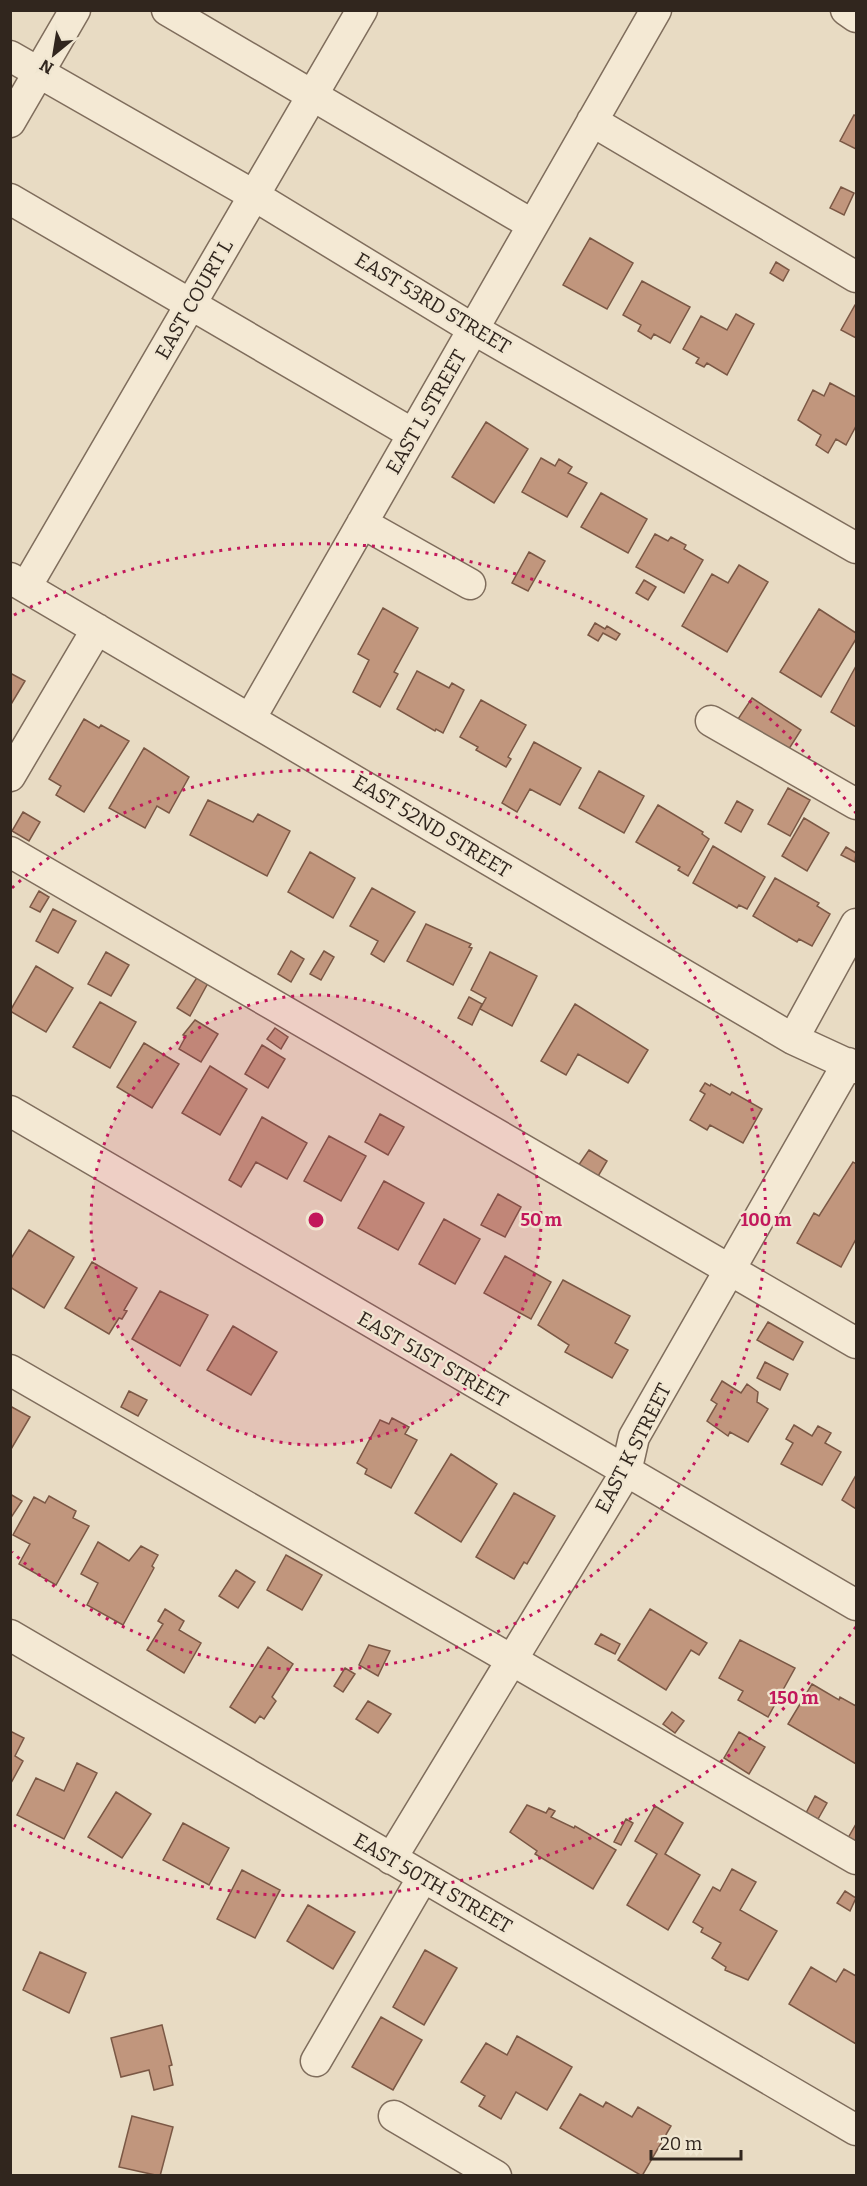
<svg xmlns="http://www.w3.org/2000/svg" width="867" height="2186" font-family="Bitter,serif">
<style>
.building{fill:#c1967d;stroke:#7b5845;stroke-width:1.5}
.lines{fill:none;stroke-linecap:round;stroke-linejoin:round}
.minor-casing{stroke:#7f6d5c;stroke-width:33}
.minor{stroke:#f4e9d4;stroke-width:30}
.ring{fill:none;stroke:#c2185b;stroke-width:3;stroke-dasharray:3 6}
.labels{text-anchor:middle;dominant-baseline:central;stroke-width:4.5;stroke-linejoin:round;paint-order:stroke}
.street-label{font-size:20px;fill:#31261e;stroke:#f0e6d1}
.centre{fill:#c2185b;stroke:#f0e6d1;stroke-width:3}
.ring-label{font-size:18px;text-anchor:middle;font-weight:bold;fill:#c2185b;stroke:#f0e6d1;stroke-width:4.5;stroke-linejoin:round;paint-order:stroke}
</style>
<rect width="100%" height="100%" fill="#e8dbc3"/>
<!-- building -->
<path class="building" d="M854,115L856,116V149L840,141Z
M841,187L854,193L844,215L830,208Z
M590,238L633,263L607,309L563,285Z
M776,262L789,270L783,281L770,273Z
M642,281L690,307L670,343L654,334L651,339L638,331L641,325L623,315Z
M855,305H856V338L841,330Z
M736,314L754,324L727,375L707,363L704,367L696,363L699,358L683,349L701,316L727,330Z
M830,383L856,397V426L846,445L836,439L828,453L816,445L821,435L798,420L813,390L824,396Z
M486,422L528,449L494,503L452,477Z
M541,458L555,466L559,459L572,467L568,473L587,483L567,517L522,492Z
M601,493L647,519L628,553L581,527Z
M655,534L668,541L671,537L686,545L684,549L703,560L684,593L636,567Z
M529,552L545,561L528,591L512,583Z
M739,565L768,582L727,652L682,626L712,574L728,583Z
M644,580L656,587L648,600L636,593Z
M383,608L418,628L394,672L398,674L380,707L353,692L369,660L358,654Z
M819,609L856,633V639L821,697L780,672Z
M595,623L605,629L607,626L620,634L616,640L603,633L598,641L588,635Z
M856,666V727L831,712Z
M417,671L449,688L452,683L464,690L443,733L436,729L435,731L397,709Z
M10,673L25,681L10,706Z
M752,698L801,730L787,752L738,719Z
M481,700L526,725L508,757L511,759L506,767L476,750L478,747L460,737Z
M84,719L99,728L101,725L129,741L84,812L56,795L61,786L49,779Z
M534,742L581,768L560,805L530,789L517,812L502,803Z
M144,748L189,777L169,813L157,806L145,828L109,808Z
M599,771L644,796L624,833L579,808Z
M788,788L810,800L790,836L768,824Z
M208,800L253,822L258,814L290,831L267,876L190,835Z
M737,801L753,810L741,832L725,823Z
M658,805L703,832L702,834L709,839L688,876L678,870L680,867L636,842Z
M23,812L40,822L29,841L12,831Z
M804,818L829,833L807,871L782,856Z
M713,846L765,877L747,909L739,905L737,908L693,883Z
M846,847L856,853L855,862L841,855Z
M310,852L355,878L333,918L288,892Z
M775,878L819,903L817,906L830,914L812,946L799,939L797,942L753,916Z
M372,888L415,912L384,962L371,954L378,941L350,926Z
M39,891L49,897L40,912L30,907Z
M53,909L76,921L58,953L36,941Z
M426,924L471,944L469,947L472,948L453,985L407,961Z
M291,951L304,959L291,982L278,974Z
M324,951L334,957L321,980L310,974Z
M106,952L129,965L111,996L88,984Z
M490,952L537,976L512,1026L480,1009L486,998L471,990Z
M36,966L73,988L46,1032L10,1011Z
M198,976L208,983L190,1016L177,1008Z
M469,997L482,1004L472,1025L458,1018Z
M100,1002L136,1022L110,1068L73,1047Z
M575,1004L648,1050L628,1083L578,1054L566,1075L541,1061Z
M195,1020L218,1034L201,1062L179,1049L186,1036L183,1035Z
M275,1028L288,1037L281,1049L267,1039Z
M144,1043L179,1064L152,1108L117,1087Z
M262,1045L285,1059L268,1088L245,1074Z
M210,1066L247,1089L220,1135L182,1113Z
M705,1083L710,1086L711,1084L730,1095L732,1092L762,1109L743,1143L710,1125L707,1130L690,1120L705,1094L700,1091Z
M380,1114L404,1127L388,1155L365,1142Z
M262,1117L307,1143L287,1179L256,1162L241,1187L229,1180Z
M329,1136L366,1156L341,1201L304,1181Z
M589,1150L607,1161L597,1178L578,1166Z
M853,1162L856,1164V1239L841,1267L797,1243L814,1213L819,1216Z
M384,1181L424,1203L398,1250L358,1228Z
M498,1194L521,1207L505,1237L481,1225Z
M444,1219L480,1239L455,1284L419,1264Z
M29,1230L74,1257L44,1308L10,1287V1260Z
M505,1256L551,1282L531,1319L484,1293Z
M92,1262L137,1288L124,1310L127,1311L122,1319L119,1318L109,1334L65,1308Z
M563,1280L630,1316L615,1343L628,1350L612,1378L565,1352L569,1345L538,1325Z
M160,1291L208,1315L180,1366L132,1339Z
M768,1322L803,1342L793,1360L757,1340Z
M233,1326L277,1352L251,1395L207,1370Z
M765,1362L788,1374L780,1390L757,1378Z
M722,1381L741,1393L747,1384L758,1392L757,1402L768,1409L748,1442L730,1432L728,1436L707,1421L717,1404L711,1400Z
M129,1391L147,1400L138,1416L121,1407Z
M10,1406L30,1417L10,1451Z
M392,1418L409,1427L405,1434L417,1440L391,1488L365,1474L367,1469L357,1463L380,1420L389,1424Z
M794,1425L812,1436L818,1426L831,1433L825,1443L841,1452L822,1485L781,1464L793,1443L786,1439Z
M451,1454L497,1484L461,1542L415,1513Z
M856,1475V1509L842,1500Z
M514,1493L555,1516L527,1564L524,1562L514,1579L476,1557Z
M10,1494L22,1501L10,1519Z
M49,1496L76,1511L73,1518L89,1526L56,1585L19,1564L30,1544L13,1535L34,1497L45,1503Z
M98,1542L129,1561L141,1546L158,1555L152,1566L154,1568L123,1625L87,1605L98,1583L81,1574Z
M286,1555L322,1575L302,1610L267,1590Z
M236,1570L255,1582L238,1608L219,1596Z
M165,1609L184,1621L179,1630L201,1643L184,1673L147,1650L163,1624L158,1621Z
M650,1609L707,1643L699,1655L691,1650L666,1690L618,1660Z
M601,1634L620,1644L615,1654L595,1644Z
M740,1640L795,1668L768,1717L738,1700L743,1691L719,1678Z
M369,1645L390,1651L378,1676L359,1665Z
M268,1647L293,1664L272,1697L276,1701L264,1719L260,1716L255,1723L230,1707Z
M345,1668L355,1674L343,1692L334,1686Z
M812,1684L839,1700L840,1697L856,1706V1764L788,1724Z
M368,1701L391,1714L378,1733L356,1719Z
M672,1712L684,1721L675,1733L663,1724Z
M10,1731L24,1738L15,1756L23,1761L11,1783Z
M739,1732L765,1747L749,1774L724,1758Z
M77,1763L97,1773L64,1839L17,1815L36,1778L64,1791Z
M116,1792L151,1814L122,1858L88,1837Z
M815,1796L827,1803L818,1819L806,1813Z
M527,1805L546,1813L549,1808L555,1811L551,1817L574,1828L575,1826L616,1850L593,1889L535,1854L537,1851L510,1832Z
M655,1806L683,1823L665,1854L700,1875L668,1930L627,1905L657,1854L635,1841Z
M626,1819L633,1823L621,1845L614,1842Z
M183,1823L229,1848L209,1885L163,1860Z
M856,1824V1843L848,1838Z
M732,1869L756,1882L740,1910L777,1931L748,1980L725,1970L726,1967L712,1958L721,1943L701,1932L703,1928L693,1922L713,1887L720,1891Z
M242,1870L280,1890L255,1938L217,1919Z
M845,1891L856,1898L850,1911L837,1903Z
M308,1905L355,1932L333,1969L287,1941Z
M425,1950L457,1968L424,2025L393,2007Z
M40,1952L86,1973L69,2013L23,1990Z
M811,1967L836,1982L844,1969L856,1976V2044L789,2004Z
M381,2017L422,2040L393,2090L352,2067Z
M162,2025L172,2065L169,2066L173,2085L154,2090L149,2070L121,2077L111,2038Z
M517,2036L572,2067L547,2110L516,2092L501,2119L479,2106L485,2096L461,2082L486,2043L507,2055Z
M580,2094L603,2107L606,2102L632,2117L638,2107L671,2126L642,2176L560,2128Z
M132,2116L173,2127L160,2176L119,2167Z"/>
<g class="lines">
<!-- minor casing -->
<g class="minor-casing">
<path id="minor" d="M167,10L533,225
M846,10L856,17
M10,56L255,196L473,329L856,548
M592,121L856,277
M10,122L75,10
M10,199L413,434
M362,523L470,584
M10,578L793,1039L856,1068
M26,587L362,10
M250,719L656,10
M711,721L856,804
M10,776L97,629
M10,852L856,1343
M793,1039L856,924
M10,1111L856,1605
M10,1370L856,1859
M10,1635L856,2130
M391,1859L626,1472L634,1437L848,1063
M316,2061L423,1877
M394,2116L496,2176"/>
</g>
<!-- minor -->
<use href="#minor" class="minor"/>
</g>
<!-- distance rings -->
<circle cx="316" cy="1220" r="225" fill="#c2185b" fill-opacity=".12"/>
<g class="ring">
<circle cx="316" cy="1220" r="225"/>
<path d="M12 888A450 450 0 1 1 12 1552"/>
<path d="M856 1627A676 676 0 0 1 14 1825M14 615A676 676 0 0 1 856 813"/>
</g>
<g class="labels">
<!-- street labels -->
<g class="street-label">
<text transform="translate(194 299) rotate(-60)">EAST COURT L</text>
<text transform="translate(433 303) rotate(31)">EAST 53RD STREET</text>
<text transform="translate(426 412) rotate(-60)">EAST L STREET</text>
<text transform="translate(432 826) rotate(31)">EAST 52ND STREET</text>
<text transform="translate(433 1359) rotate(30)">EAST 51ST STREET</text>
<text transform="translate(633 1448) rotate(-63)">EAST K STREET</text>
<text transform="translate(433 1883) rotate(30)">EAST 50TH STREET</text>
</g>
</g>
<circle cx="316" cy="1220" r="9" class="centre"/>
<g class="ring-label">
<text x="541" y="1226">50 m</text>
<text x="766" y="1226">100 m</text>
<text x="794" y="1704">150 m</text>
</g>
<!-- border -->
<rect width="867" height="2186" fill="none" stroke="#31261e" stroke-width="24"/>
<!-- north arrow -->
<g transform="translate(54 54) rotate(210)" stroke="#f0e6d1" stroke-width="4.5" paint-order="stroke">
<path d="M0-4.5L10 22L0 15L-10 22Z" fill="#31261e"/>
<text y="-9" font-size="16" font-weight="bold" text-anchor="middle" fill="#31261e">N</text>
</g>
<!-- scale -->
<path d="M651 2150v9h90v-9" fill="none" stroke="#31261e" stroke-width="3"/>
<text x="660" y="2150" font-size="18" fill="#31261e" stroke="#f0e6d1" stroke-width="4.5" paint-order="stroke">20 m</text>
</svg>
